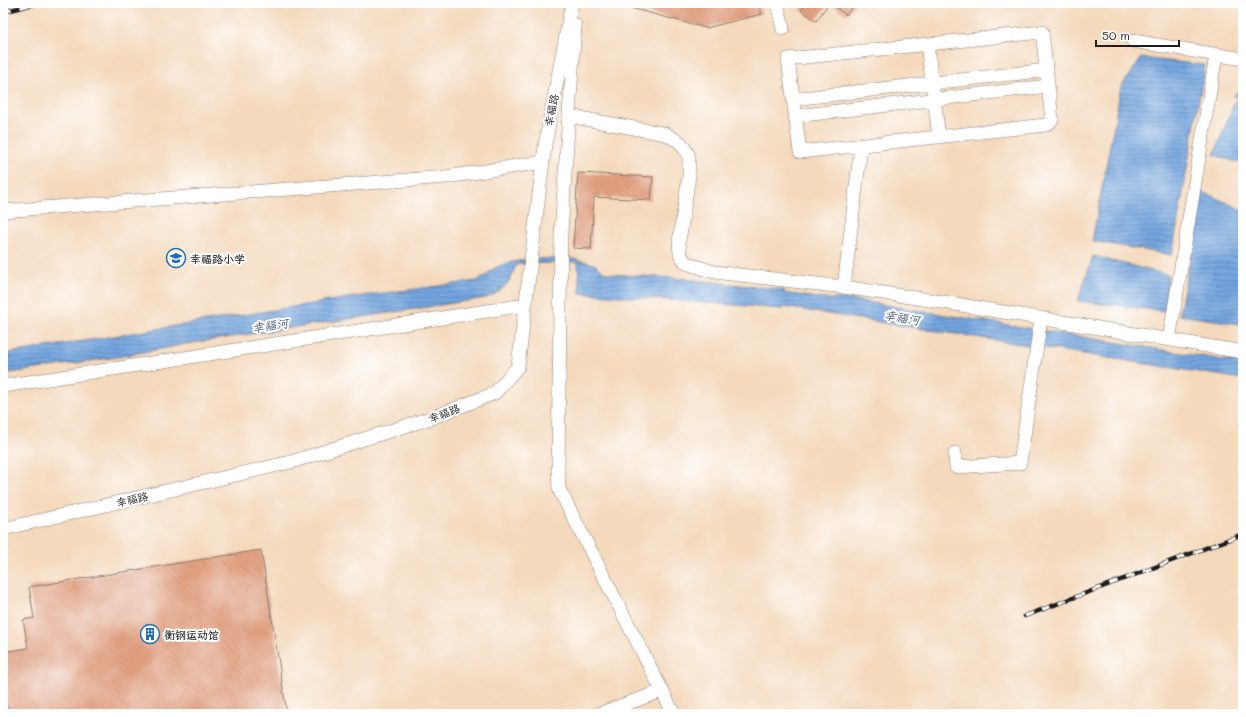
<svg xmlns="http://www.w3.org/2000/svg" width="1246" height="717" font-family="Mali,'LXGW WenKai TC',sans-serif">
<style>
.water{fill:url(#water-rules);stroke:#48617e}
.building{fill:url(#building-back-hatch)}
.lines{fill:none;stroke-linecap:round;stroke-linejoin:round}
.minor-casing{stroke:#887a6c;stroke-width:14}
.minor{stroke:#fff;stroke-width:13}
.rail-casing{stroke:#1c1c1c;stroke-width:4.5}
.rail{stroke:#fff;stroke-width:3;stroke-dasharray:9;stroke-linecap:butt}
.labels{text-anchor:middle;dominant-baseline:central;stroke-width:4;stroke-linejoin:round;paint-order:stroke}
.street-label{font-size:11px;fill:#1c1c1c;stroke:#fff}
.poi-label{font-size:11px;font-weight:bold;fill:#1c1c1c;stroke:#fff;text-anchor:start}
.water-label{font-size:12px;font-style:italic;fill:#445a74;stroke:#fff}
</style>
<defs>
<pattern id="water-rules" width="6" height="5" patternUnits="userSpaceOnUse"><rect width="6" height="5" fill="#75a6df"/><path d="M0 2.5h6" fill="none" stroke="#5f86b4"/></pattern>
<pattern id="building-back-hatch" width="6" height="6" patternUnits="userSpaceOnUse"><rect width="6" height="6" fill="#e3a181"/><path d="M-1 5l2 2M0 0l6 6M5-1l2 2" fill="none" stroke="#c28a6f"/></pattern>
</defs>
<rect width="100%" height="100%" fill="#fff"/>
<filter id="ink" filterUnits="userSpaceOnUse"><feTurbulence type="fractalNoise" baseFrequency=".025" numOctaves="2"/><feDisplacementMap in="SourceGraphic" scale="8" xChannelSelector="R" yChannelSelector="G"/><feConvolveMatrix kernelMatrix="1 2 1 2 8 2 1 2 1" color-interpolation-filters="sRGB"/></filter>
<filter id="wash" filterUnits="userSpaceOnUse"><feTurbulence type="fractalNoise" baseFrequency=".012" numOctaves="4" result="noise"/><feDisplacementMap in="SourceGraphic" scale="16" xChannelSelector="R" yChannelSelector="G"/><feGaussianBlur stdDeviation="0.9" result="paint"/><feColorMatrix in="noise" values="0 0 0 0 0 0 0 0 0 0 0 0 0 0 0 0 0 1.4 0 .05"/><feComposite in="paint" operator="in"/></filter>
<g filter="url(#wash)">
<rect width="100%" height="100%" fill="#f4d9bc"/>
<!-- water -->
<path class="water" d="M1141,58L1205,65L1172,255L1092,241L1121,87Z
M1243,87V100L1233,96Z
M1235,101L1243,105V164L1214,155Z
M1203,192L1243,210V320L1241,324L1179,315Z
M1093,256L1168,275L1165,311L1078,301Z
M570,258L594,264L604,272L612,274L686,279L784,290V293L824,299H848L1243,363V379L784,307L783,309L580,293L578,263L574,262L520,264L515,266C512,281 501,293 486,298L192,343L117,357L3,374V354L354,297L477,281C487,277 489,271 495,268C518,257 545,259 570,258Z"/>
<g id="blocks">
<!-- building -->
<path class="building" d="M624,3H758L762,14L706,28L623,6Z
M807,3H829L816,21L801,10Z
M830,3H856L846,15Z
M578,173L653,177L651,200L594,197L591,249L573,248Z
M261,550L287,714H8L3,685V652L28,648L23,620L34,618L29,587Z"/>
</g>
</g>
<g filter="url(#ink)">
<use href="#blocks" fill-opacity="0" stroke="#887a6c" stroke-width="1"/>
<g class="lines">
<!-- minor casing -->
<g class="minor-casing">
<path id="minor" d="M777,3L783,29
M575,25L561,233L558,468L559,489L674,714
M1042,32L1052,120L1046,125L800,152L788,59Z
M1133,41L1243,59
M927,44L939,137
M793,99L1047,70
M569,116L666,134L681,143L689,156V176L679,242L680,254L686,263L714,272L844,287L949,303L1243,352
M796,116L1048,86
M3,211L446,177L543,162
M844,287L861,146
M1169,340L1216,55
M3,386L525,305
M955,453L956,467L1020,463L1041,318
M3,529L291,462L431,418L495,393L518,366L545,145L572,3
M598,714L662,691"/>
</g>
<!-- minor -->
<use href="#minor" class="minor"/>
<!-- rail casing -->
<g class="rail-casing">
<path id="rail" d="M3,12L38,3
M1025,616L1243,534"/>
</g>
<!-- rail -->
<use href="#rail" class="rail"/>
</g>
</g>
<!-- icons -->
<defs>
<g id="school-ring" transform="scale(1)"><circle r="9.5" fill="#fff" stroke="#1f6fb2" stroke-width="1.5"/><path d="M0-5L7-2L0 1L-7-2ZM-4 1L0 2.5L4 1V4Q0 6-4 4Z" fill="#1f6fb2"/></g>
<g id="building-ring" transform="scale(1)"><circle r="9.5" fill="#fff" stroke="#1f6fb2" stroke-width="1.5"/><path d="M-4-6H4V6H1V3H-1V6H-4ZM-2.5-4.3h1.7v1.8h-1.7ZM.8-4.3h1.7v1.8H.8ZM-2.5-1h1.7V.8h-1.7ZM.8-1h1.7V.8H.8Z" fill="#1f6fb2"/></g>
</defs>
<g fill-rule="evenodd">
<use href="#school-ring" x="176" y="258"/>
<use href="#building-ring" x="150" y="634"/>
</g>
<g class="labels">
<!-- street labels -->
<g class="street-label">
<text transform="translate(551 110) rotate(-79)">幸福路</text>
<text transform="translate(444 413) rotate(-21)">幸福路</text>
<text transform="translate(132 499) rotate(-13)">幸福路</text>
</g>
<!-- poi labels -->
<g class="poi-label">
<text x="190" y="258">幸福路小学</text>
<text x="164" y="634">衡钢运动馆</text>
</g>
<!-- water labels -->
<g class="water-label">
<text transform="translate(902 317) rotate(9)">幸福河</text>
<text transform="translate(270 325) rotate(-8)">幸福河</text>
</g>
</g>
<!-- margin -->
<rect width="1246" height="717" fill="none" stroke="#fff" stroke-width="16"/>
<!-- scale -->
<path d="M1096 40v6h83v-6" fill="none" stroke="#1c1c1c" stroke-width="2"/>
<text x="1102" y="40" font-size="12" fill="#1c1c1c" stroke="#ffffff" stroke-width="3" paint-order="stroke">50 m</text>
</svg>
